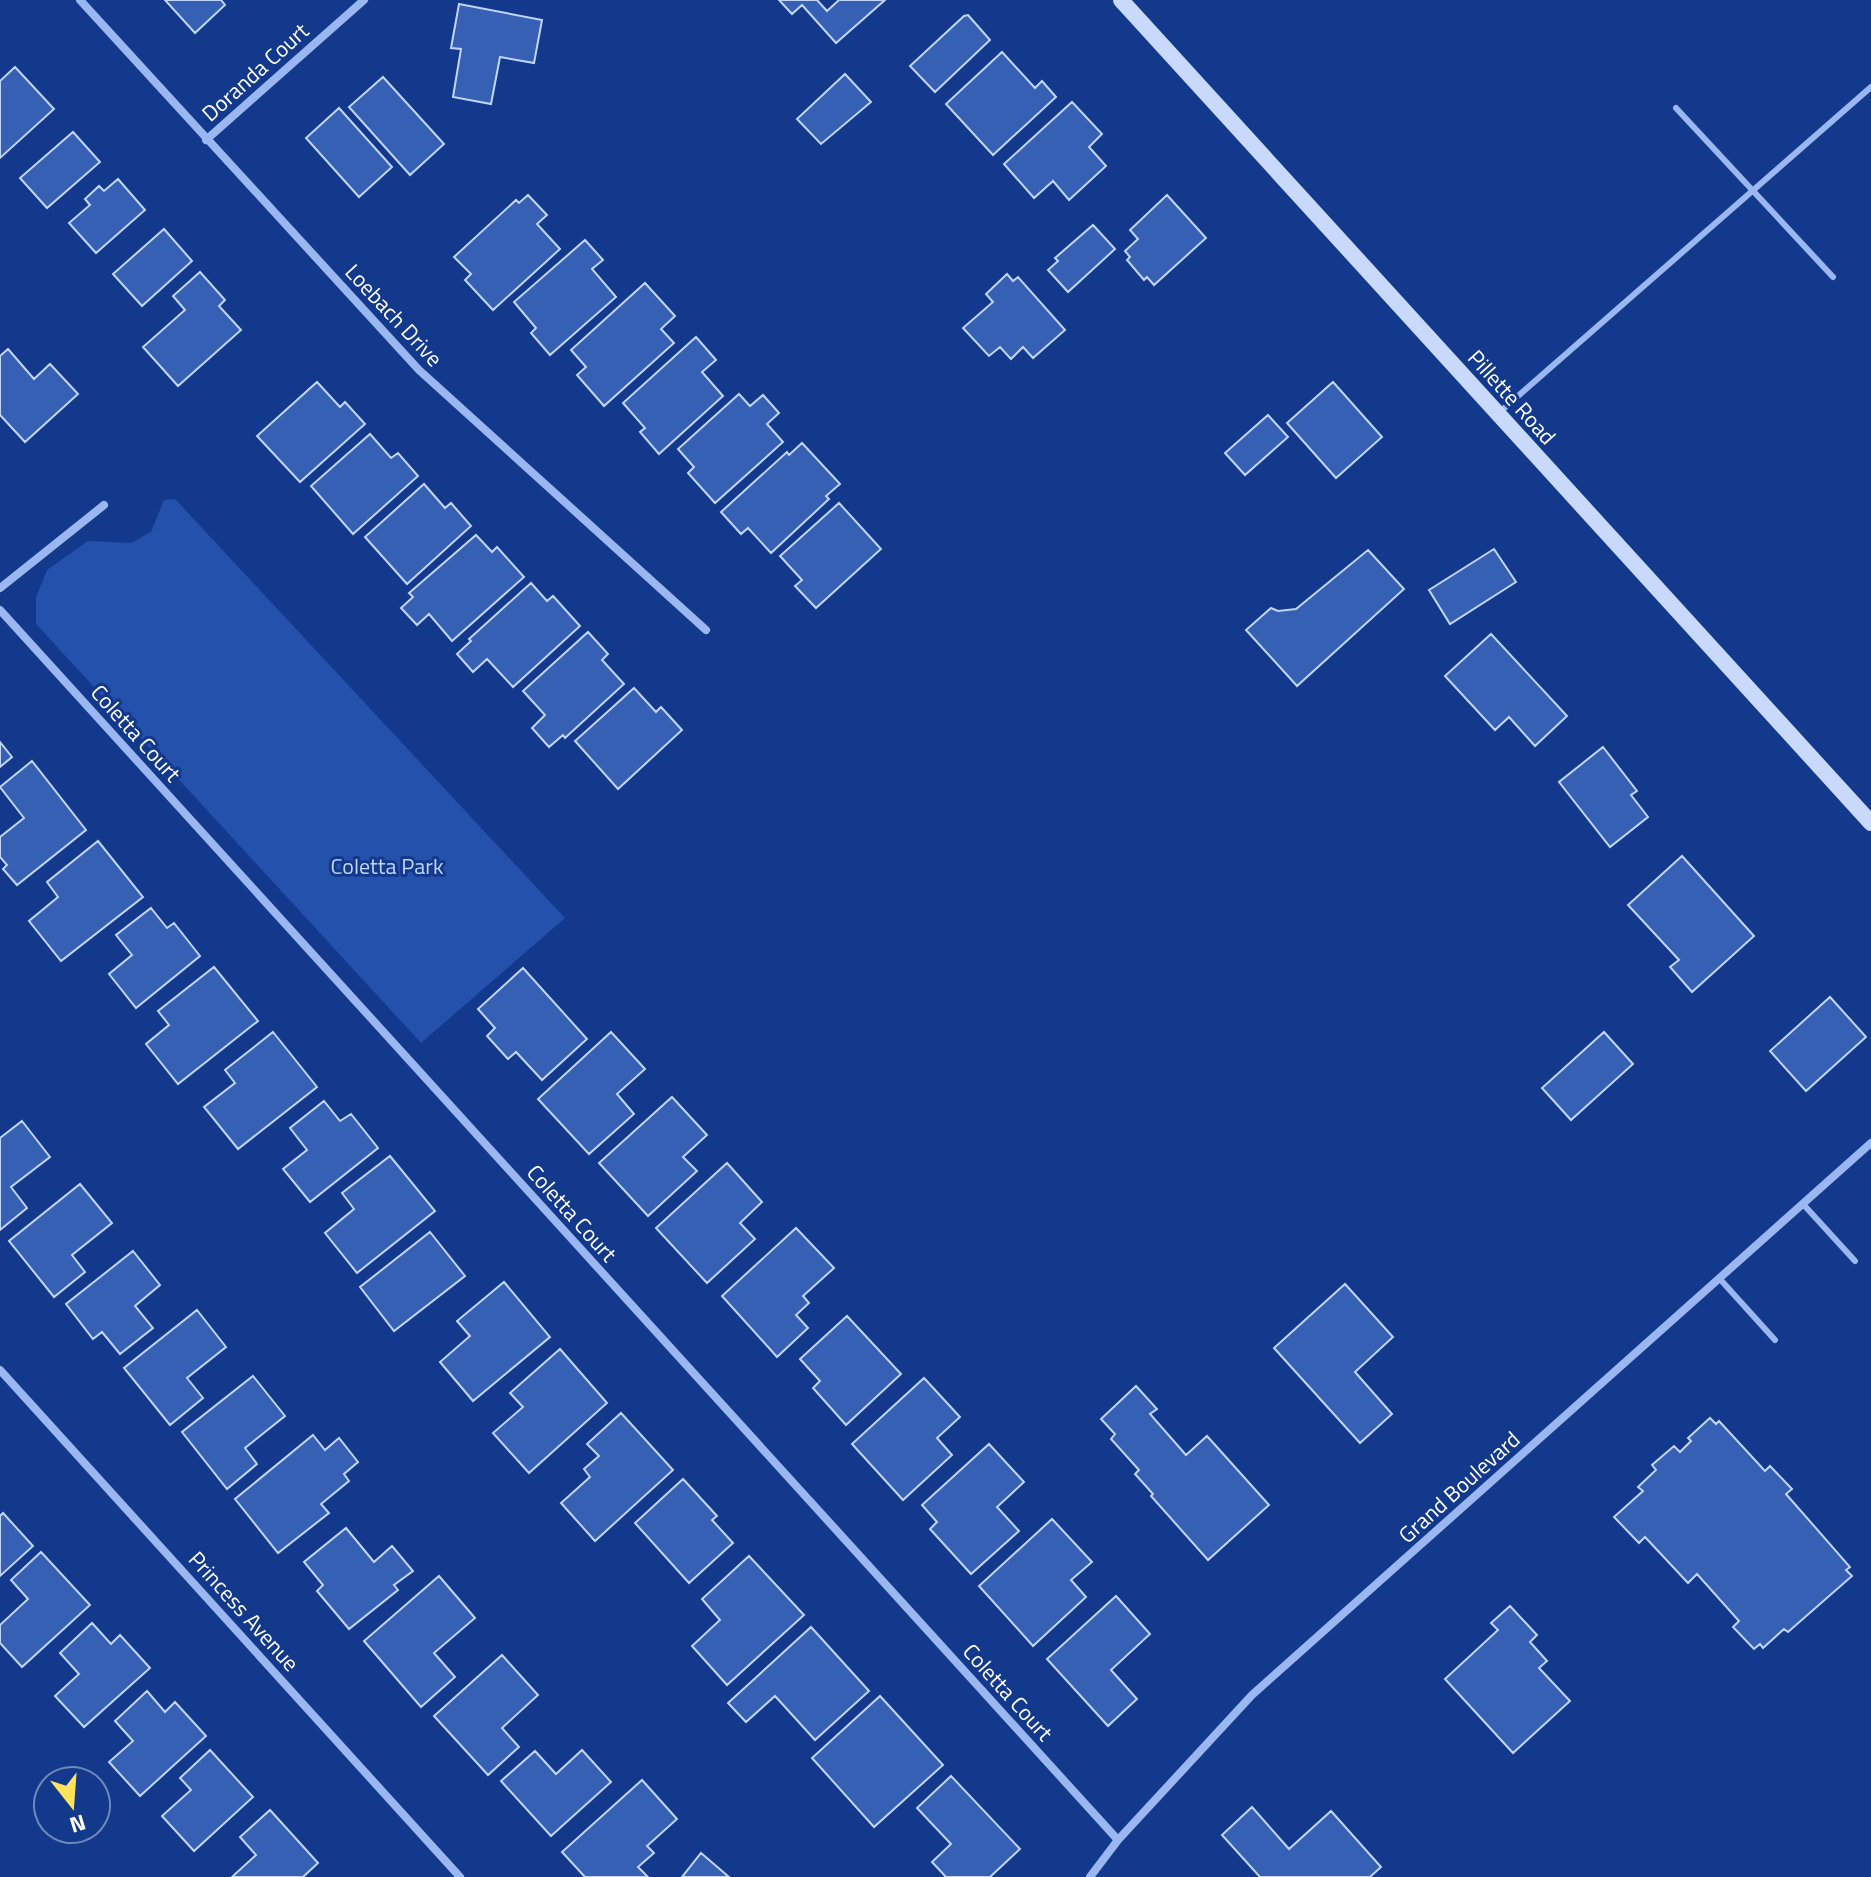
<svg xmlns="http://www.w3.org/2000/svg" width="1871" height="1877" font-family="'Titillium Web',sans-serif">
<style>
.green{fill:#2451ab}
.building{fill:#3660b3;stroke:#c1d5fc;stroke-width:2}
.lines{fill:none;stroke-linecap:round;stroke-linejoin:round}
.lane{stroke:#9bb7f1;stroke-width:6}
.street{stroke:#9bb7f1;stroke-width:8}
.secondary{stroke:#c9d9fc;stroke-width:16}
.labels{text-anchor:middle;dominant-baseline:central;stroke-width:6;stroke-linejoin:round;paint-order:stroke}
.street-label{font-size:22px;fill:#fff;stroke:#13398c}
.park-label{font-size:22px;fill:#c1d5fc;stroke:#13398c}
</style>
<rect width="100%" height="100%" fill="#13398c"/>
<!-- green -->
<path class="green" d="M175,499L565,918L421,1043L36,624V597L47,570L88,541L131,543L151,532L164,500Z"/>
<!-- building -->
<path class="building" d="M165,0H221L225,5L195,33Z
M779,0H817L827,11L839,0H885L836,43L802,5L792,14Z
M459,4L542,20L534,63L500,57L491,104L453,97L461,49L451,48Z
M968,15L990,40L935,92L910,66L964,16Z
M1002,52L1035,88L1042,81L1056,97L993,155L946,104Z
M15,67L54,109L0,158V81Z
M845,74L871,102L821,144L797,119Z
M383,77L444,144L410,175L349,107Z
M1072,102L1102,134L1089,147L1106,166L1069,200L1053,181L1034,198L1004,164Z
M339,108L392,167L359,197L306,138Z
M73,132L100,162L47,208L20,178Z
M118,179L145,210L96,253L69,223L90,205L85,199L99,186L104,191Z
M528,195L547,215L537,224L560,249L493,310L465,280L471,274L454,257L516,200L519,203Z
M1167,195L1206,238L1154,285L1147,277L1144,280L1127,260L1130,257L1125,251L1138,239L1130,230Z
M1093,225L1115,249L1068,292L1048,270L1058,261L1055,258Z
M164,229L192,261L142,306L113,274Z
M585,240L603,260L592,269L616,297L550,355L531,333L536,328L514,302Z
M200,272L225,300L219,306L241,330L178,386L143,347L185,310L173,296Z
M1007,274L1013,281L1018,277L1065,330L1033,358L1023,347L1011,359L1000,347L989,356L963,328L993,302L986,294Z
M645,283L675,316L661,329L674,343L604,406L577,375L586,367L571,350Z
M696,337L716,360L702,372L723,396L659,454L640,432L645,428L623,403Z
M8,349L34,379L50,364L78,394L25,442L0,415V356Z
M317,382L340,407L345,402L365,424L300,482L257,436Z
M1333,382L1382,437L1336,478L1287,423Z
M739,394L750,406L763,395L779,413L767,424L783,442L715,503L688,473L694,467L678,449Z
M1268,415L1288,437L1245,475L1225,453Z
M370,434L391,458L398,453L418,476L353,534L311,486Z
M802,443L840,484L826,496L829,499L771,553L748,528L741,534L721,512L787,452L789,455Z
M424,484L445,508L451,503L471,526L407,584L365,537Z
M839,503L881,549L816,608L795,586L802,580L780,556Z
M476,535L492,552L497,547L524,577L452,641L429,614L417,625L401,608L413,597L409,593Z
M1494,549L1516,582L1450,624L1429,590Z
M1368,550L1404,589L1297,686L1246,630L1271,608L1278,611L1296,609Z
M531,583L547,601L553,596L580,626L513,687L487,659L473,672L457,654L471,641L469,639Z
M588,632L608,654L602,660L624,684L565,738L563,735L549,747L532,728L545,715L523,691Z
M1491,634L1567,716L1535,746L1509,717L1495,730L1445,676Z
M634,688L656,712L661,707L682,730L618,789L575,741Z
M0,742L12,757L0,767Z
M1603,747L1637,791L1631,795L1648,817L1610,847L1559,782Z
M32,761L86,830L17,885L3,869L7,865L0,857V837L24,818L0,787Z
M98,841L143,897L61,961L29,921L58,897L47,882Z
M1682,856L1754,936L1692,992L1670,967L1679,960L1628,905Z
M151,908L167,928L174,923L200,956L136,1008L109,974L132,955L116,935Z
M214,967L258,1021L178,1084L146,1044L169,1025L158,1011Z
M523,968L587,1039L542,1080L516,1052L508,1059L487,1036L495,1028L478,1009Z
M1830,997L1866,1037L1806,1091L1770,1051Z
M273,1032L317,1087L238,1149L204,1107L235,1083L225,1070Z
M611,1032L645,1069L617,1094L634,1114L589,1154L538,1099Z
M1604,1032L1633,1064L1571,1120L1542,1088Z
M672,1097L707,1135L683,1157L697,1171L648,1216L599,1163Z
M324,1101L340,1121L351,1114L378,1148L310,1202L283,1169L307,1150L290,1128Z
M22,1121L50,1157L11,1187L27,1208L0,1230V1138Z
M390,1156L435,1211L357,1273L325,1233L354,1209L342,1193Z
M727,1163L762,1202L740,1223L755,1239L707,1283L656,1228Z
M80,1184L112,1223L72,1255L85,1272L54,1297L9,1241Z
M796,1228L834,1268L803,1296L809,1303L796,1315L808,1328L777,1357L722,1296Z
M430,1232L465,1276L394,1331L360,1287Z
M133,1251L160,1285L135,1306L153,1328L120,1354L102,1332L93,1339L66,1304Z
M504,1282L550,1337L473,1401L440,1362L470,1336L457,1321Z
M1345,1284L1393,1337L1355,1372L1392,1414L1360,1443L1274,1348Z
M197,1310L226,1347L187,1378L203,1398L170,1425L124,1368Z
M847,1316L901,1374L846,1425L813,1388L820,1381L800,1359Z
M560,1349L607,1403L529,1473L493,1433L523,1407L510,1393Z
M253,1376L285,1416L245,1448L257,1464L227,1489L182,1432Z
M924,1378L960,1417L937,1438L952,1455L903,1500L852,1444Z
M1136,1386L1157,1409L1150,1414L1186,1455L1207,1436L1269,1505L1208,1560L1151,1496L1153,1494L1135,1474L1139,1470L1111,1439L1115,1434L1101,1419Z
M621,1413L673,1470L595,1541L561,1503L590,1477L584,1469L599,1456L587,1444Z
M1710,1418L1716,1424L1719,1421L1765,1471L1770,1466L1792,1489L1786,1494L1850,1567L1846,1570L1852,1576L1788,1632L1784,1629L1763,1648L1760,1644L1754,1649L1733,1627L1739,1621L1697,1574L1688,1583L1645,1537L1639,1543L1614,1517L1643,1491L1638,1487L1656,1470L1652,1465L1674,1446L1680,1452L1691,1441L1688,1438Z
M313,1435L325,1450L339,1438L358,1462L344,1474L349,1481L321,1504L329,1513L278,1553L235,1499Z
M989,1444L1024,1482L997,1507L1019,1531L971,1574L930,1529L937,1522L922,1505Z
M683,1479L717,1516L712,1520L733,1543L689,1583L635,1523Z
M3,1513L33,1546L0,1576V1516Z
M1052,1519L1092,1562L1071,1580L1086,1597L1033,1646L979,1586Z
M346,1528L374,1562L392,1546L413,1571L394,1585L398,1590L349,1629L317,1591L323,1585L304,1562Z
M41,1552L90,1605L22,1667L0,1643V1625L28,1599L11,1580Z
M749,1556L804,1615L727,1685L692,1646L720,1620L702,1599Z
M439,1576L475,1618L434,1653L455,1677L421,1707L364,1641Z
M1116,1596L1150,1634L1111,1670L1137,1699L1108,1726L1047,1659Z
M1510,1606L1537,1635L1530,1642L1547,1661L1539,1668L1570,1701L1513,1753L1445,1679L1498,1630L1491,1623Z
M92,1623L111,1644L120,1635L150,1668L84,1727L55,1696L79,1674L60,1653Z
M811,1627L869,1691L815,1740L775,1696L746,1722L728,1703Z
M502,1655L538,1695L502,1728L519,1747L488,1775L434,1716Z
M147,1691L165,1712L175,1702L206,1736L140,1796L109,1762L133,1741L115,1721Z
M880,1696L943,1765L874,1827L812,1758Z
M210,1750L253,1797L194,1851L162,1816L191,1790L180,1778Z
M582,1750L611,1782L551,1836L501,1781L535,1751L556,1774Z
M951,1776L1020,1849L990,1877H946L932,1862L951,1844L917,1808Z
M642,1780L677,1819L647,1846L654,1853L638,1867L648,1877H585L562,1852Z
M1252,1807L1289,1849L1331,1811L1381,1867L1370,1877H1260L1222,1835Z
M270,1810L318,1863L303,1877H232L256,1855L240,1837Z
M701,1853L729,1877H682Z"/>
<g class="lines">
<!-- lane -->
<path class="lane" d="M1676,108L1833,277
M1501,411L1871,87
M1803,1204L1855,1261
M1719,1278L1775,1340"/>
<!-- street -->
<path class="street" d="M80,0L419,370L706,630
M206,140L364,0
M0,588L104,505
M0,610L1118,1840
M0,1370L460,1877
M1090,1877L1118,1840L1252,1695L1871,1143"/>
<!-- secondary -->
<path class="secondary" d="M1121,0L1871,823"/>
</g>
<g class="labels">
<!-- street labels -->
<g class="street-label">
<text transform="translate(255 72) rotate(-42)">Doranda Court</text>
<text transform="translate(394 315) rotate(47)">Loebach Drive</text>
<text transform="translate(1512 397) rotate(48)">Pillette Road</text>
<text transform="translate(136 733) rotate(48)">Coletta Court</text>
<text transform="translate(572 1213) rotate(48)">Coletta Court</text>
<text transform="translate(1459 1487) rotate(-42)">Grand Boulevard</text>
<text transform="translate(244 1611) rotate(48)">Princess Avenue</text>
<text transform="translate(1008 1692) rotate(48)">Coletta Court</text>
</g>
<!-- park labels -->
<g class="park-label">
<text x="387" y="866">Coletta Park</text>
</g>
</g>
<!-- north arrow -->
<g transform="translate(72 1805) rotate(163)"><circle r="38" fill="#13398c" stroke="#7188ba" stroke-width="2"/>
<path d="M0-6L14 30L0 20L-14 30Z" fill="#ffe35a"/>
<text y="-12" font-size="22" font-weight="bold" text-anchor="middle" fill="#ffffff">N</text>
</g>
</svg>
